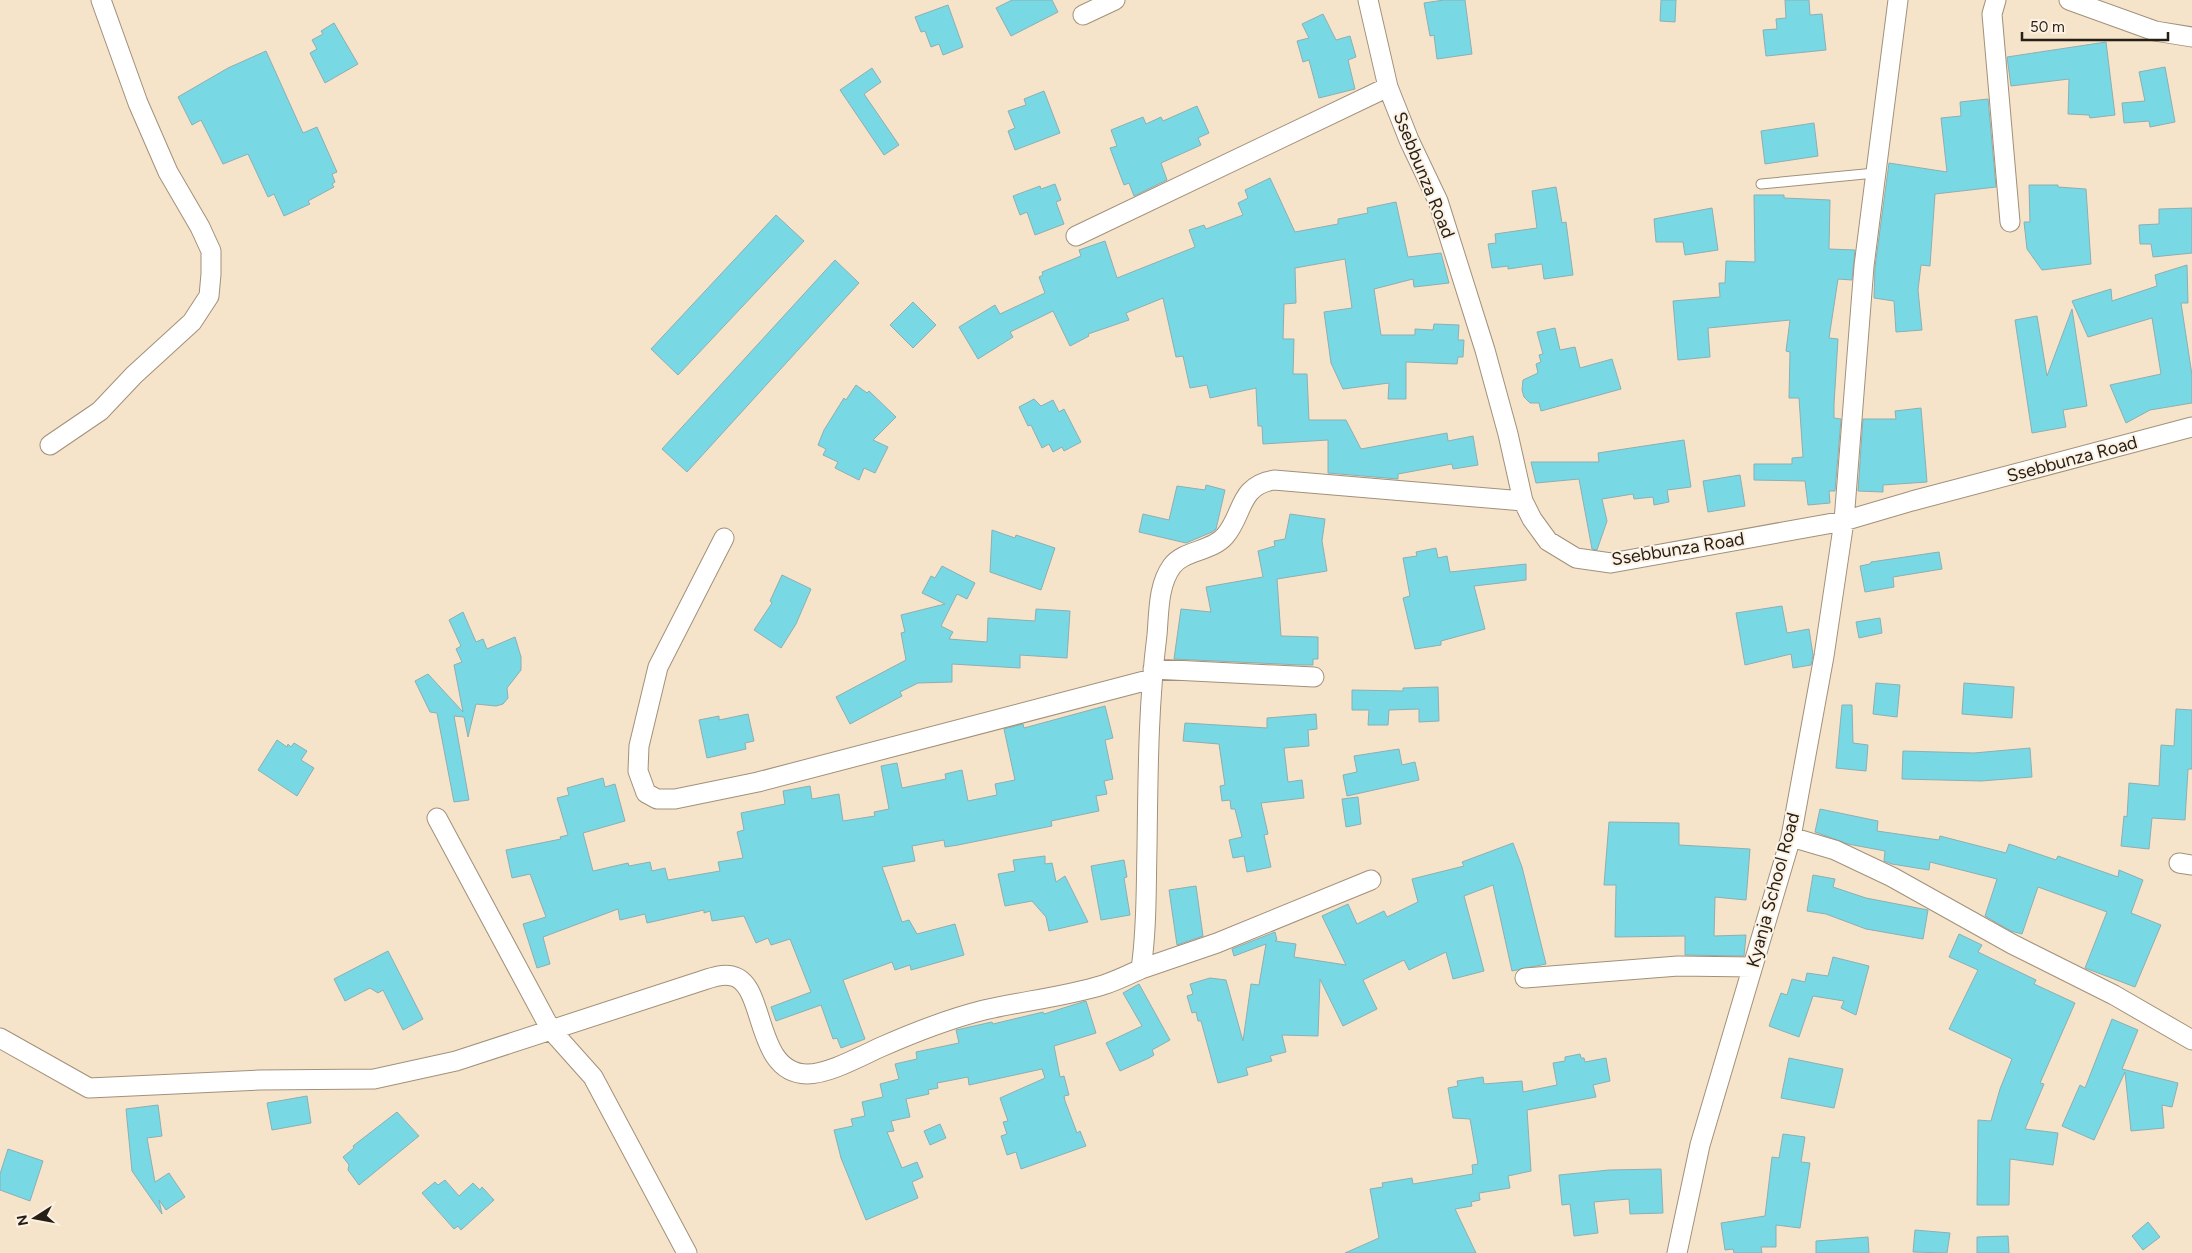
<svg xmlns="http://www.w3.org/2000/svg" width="2192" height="1253" font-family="Figtree,sans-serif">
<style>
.building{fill:#78d9e4;stroke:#8cafb3}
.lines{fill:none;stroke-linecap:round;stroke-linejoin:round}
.lane-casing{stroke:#a2917a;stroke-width:11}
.street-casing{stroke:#a2917a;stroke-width:21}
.lane{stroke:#fff;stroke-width:9}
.street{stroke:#fff;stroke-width:19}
.labels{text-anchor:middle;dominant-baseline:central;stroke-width:4;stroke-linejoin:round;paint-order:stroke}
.street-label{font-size:18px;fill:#251f16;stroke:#fcf1e2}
</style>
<rect width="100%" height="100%" fill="#f5e3ca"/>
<!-- building -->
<path class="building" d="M1012,0H1052L1058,12L1011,36L996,8Z
M1444,0H1465L1472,54L1437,59L1434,35L1430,36L1424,3Z
M1661,0H1676L1675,22L1660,21Z
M1785,0H1809L1810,15L1822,14L1826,50L1766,56L1763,30L1777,29L1776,19L1786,18Z
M948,5L963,47L943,55L939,44L931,47L925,31L921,32L915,17Z
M1323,14L1336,40L1350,36L1356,57L1348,60L1355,89L1319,98L1309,60L1303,62L1297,41L1309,38L1302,24Z
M334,23L358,64L325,83L310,53L317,49L312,40L323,34L321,31Z
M2106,42L2115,115L2090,118L2089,115L2068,114L2069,79L2011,86L2007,57Z
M266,51L303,133L317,127L337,172L332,174L335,182L332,184L334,187L308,201L310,204L284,216L274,194L268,197L248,154L223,164L201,120L192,125L178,97L228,68Z
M2165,67L2175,122L2150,127L2149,121L2124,123L2122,103L2145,101L2139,72Z
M872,68L881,82L864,94L899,145L884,155L840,90Z
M1044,91L1060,133L1015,150L1008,131L1015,128L1008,111L1026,105L1024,99Z
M1988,99L1996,187L1935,194L1930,266L1921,265L1918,290L1922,330L1896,332L1894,301L1874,298L1875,267L1889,163L1947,172L1941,118L1961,116L1960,102Z
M1197,106L1209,133L1198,138L1201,145L1161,163L1167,180L1134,196L1129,183L1124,185L1110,148L1117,146L1111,130L1143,117L1146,124L1161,117L1163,121Z
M1814,123L1818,156L1765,164L1761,131Z
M1270,178L1295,232L1338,224V219L1368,213L1367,208L1396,202L1408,257L1441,253L1449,283L1414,287L1413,279L1374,289L1381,335H1415V329L1433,330L1434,324L1459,325L1458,340H1464L1463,357H1458L1457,364L1406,362V399H1388L1389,383L1343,389L1331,363L1324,312L1352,308L1345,259L1295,268L1296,303L1284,304L1283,339H1294L1293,374H1307L1309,420H1346L1361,449L1447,433L1448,441L1473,436L1478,465L1453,469L1452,464L1398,474V479L1328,473V440L1263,444L1262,426H1258L1256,388L1210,398L1207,385L1190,388L1183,356L1176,357L1163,298L1126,313L1129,320L1088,334L1089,336L1070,346L1053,311L1010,332L1013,337L978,359L959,327L995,305L1000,314L1045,293L1039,277L1043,275L1042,272L1081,256L1079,250L1105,241L1117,278L1195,247L1189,230L1204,225L1206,229L1243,215L1238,203L1248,198L1245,190Z
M1055,184L1061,200L1056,202L1064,224L1035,235L1027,212L1020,215L1013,196L1040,186L1041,189Z
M2029,185H2058V187L2086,189L2091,264L2042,270L2027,249L2024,222H2030Z
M1556,187L1562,223L1566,222L1573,275L1544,279L1542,264L1508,269V266L1492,268L1488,244L1496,243L1495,234L1537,228L1532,191Z
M1754,195H1784V198L1830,200L1829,249L1855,250L1852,280L1838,279L1829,338L1838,339L1834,404V418L1841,419L1835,491H1829L1830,503L1808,505L1805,481L1754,480V464H1792V458L1803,457L1799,398H1789L1790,352L1786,351L1790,320L1708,328L1710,357L1678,360L1673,301L1720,297L1719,283H1725L1726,261L1755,262Z
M1712,208L1718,250L1685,255L1683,242H1656L1654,219Z
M2192,208V253L2153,257L2151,244H2140L2139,225L2159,224V209Z
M776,215L804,241L678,375L651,349Z
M835,260L859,283L687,472L662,449Z
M2187,265L2188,303H2181L2192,375V403L2150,410L2126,423L2110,385L2161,374L2152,318L2088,337L2072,301L2111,289L2112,301L2157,286L2155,275Z
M913,302L936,325L913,348L890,325Z
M2072,309L2087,406L2063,410L2066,427L2032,433L2015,320L2037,316L2047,376Z
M1555,328L1560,350L1575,347L1580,368L1612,359L1621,389L1541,411L1539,403H1530L1524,397L1522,390L1523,380L1538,373L1536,364L1541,362L1539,355L1543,354L1537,332Z
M856,385L867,393L869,391L896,417L873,440L888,447L875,473L864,468L859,480L835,468L838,462L823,455L826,449L818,445L824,430L844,398L846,400Z
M1034,399L1041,406L1053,400L1059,412L1064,409L1081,442L1064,451L1062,447L1053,452L1049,444L1042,448L1031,425L1028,426L1019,407Z
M1921,408L1927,482L1883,485V492L1858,491L1863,419H1896L1895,411Z
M1684,440L1691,487L1667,490L1669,502L1654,505L1653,497L1634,499L1633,494L1602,499L1607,521L1597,550L1592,549L1579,479L1536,483L1531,462H1599L1598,453Z
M1740,475L1745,506L1708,512L1703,481Z
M1206,485L1225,490L1216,529L1212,532L1186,543L1139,532L1143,514L1169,520L1177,486L1205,490Z
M1290,514L1325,519L1322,541L1327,571L1277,579L1281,636L1318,637V659H1313V665H1301L1174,659L1181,609L1211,612L1206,587L1263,577L1258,551L1275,546L1274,541L1285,539Z
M992,530L1015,538L1016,535L1055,548L1041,590L990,572Z
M1436,548L1438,558L1447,556L1450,572L1526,564V580L1474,586L1485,629L1441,641V645L1415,649L1403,598L1410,596L1403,558L1417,556L1416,552Z
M1939,552L1942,569L1893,577L1894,587L1865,592L1860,566L1870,564L1871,562Z
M942,566L975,583L967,599L957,594L941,626L953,632L949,639L987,642L988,618L1035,621L1036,609L1070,611L1067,658L1020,655V668L952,664V682L918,683L900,692L902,696L850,724L836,697L906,660L901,633L905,632L901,615L945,604L922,593L931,576L935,578Z
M782,575L811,589L796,624L781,648L754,630L772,603L770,601Z
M1782,606L1787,633L1809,629L1813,655L1811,665L1793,668L1791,654L1745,665L1736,613Z
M463,612L476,642L483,639L487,649L515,637L521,657V670L507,688L508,698L503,704L496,706L476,704L468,737L464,717L454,716L469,800L454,802L437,713L430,712L415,681L428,674L463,712L454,665L462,662L456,649L461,646L449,620Z
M1880,618L1882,633L1859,638L1856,622Z
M1876,683L1900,685L1897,717L1873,714Z
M1964,683L2014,687L2012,718L1962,714Z
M1438,687L1439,721L1419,722V709L1389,710L1388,725H1368L1369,710H1352V690L1403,691V688Z
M1842,705H1852L1853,743L1868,745L1866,771L1836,768Z
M1105,706L1113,738L1105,740L1113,779L1104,781L1107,794L1096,796L1099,811L1051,821L1052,826L958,845L945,847L944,840L912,846L915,861L882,867L902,922L909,920L917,934L955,924L964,955L911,970L910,965L895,970L892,962L843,980L865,1039L841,1048L837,1038L833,1039L821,1005L776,1021L771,1007L811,992L790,939L771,945L768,938L756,943L744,916L712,921L710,911L704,913V910L647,923L645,914L620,920L618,909L543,937L550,964L537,968L523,924L546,917L530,874L512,878L506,850L561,839L560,837L568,835L557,798L569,795L567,788L603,778L605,787L615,784L625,821L583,833L593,871L628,863L629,866L650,862L652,871L665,868L668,880L720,871L718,862L743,858L737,832L744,830L741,813L785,804L783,791L810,786L812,799L839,794L843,821L875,816L874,812L889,809L881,766L897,763L902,788L946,779L945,774L962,770L968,801L997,795L995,784L1015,780L1004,729L1023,724L1024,728Z
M2176,709L2192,710V769H2188L2185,820L2152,818L2149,849L2121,846L2124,816L2127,817L2129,783L2159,786L2161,745L2174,746Z
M748,714L754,741L745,743L746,749L707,758L699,720L719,716V720Z
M1316,714L1317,729L1308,730L1309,746L1284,748L1288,782L1302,780L1304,798L1261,803L1268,834L1264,835L1271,867L1247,872L1244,856L1233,858L1229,840L1242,837L1235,809H1231L1230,800L1222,801L1220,786L1225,785L1219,744L1183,741L1185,723L1267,728V718Z
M277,740L287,747L288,744L291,747L294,743L307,751L301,760L314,768L297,796L258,770Z
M2030,748L2032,777L1981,781L1902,779L1903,751L1974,753Z
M1399,749L1402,765L1415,762L1419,780L1347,796L1343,775L1357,772L1354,756Z
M1358,797L1361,824L1346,827L1342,799Z
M1820,809L1878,821L1877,831L1939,840L1940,836L2006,853L2009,844L2056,860L2058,856L2118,877L2119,870L2143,880L2131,913L2161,925L2135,987L2085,968L2107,912L2038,887L2022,934L2011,931L1985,916L1997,879L1930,862L1929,870L1892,864L1884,861L1885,851L1848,844L1815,832Z
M1609,822L1679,823V845L1750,849L1746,900L1715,897L1714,936L1746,935L1744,956L1685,955V936L1615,937L1616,885H1604Z
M1513,843L1522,867L1546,964L1512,971L1493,885L1464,896L1484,971L1453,979L1446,952L1409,970L1404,960L1363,980L1377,1009L1343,1026L1320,979L1318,1036L1282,1035L1286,1052L1270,1056L1272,1061L1246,1068L1248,1075L1218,1083L1201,1021H1198L1196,1012L1192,1013L1187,996L1193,994L1190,984L1210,978L1226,980L1243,1041L1251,984L1259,985L1266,944L1234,956L1232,949L1275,932L1277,940L1275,941L1296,944L1294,957L1346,965L1322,916L1348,904L1357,924L1384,911L1387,917L1418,902L1412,879L1464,866L1462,862Z
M1045,856V864L1052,863L1056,882L1065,876L1088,922L1049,931L1046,917L1032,901L1005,906L998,874L1015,871L1013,860Z
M1124,860L1127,877L1124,878L1130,915L1101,920L1091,866Z
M1813,875L1835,879L1833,887L1866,898L1928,910L1923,939L1866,929L1826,914L1807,911Z
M1196,886L1203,936L1177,945L1169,890Z
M1959,934L1982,945L1978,952L2036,980L2034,984L2075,1003L2040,1083L2044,1084L2025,1129L2058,1133L2053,1165L2010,1159L2009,1205H1977L1978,1120L1991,1121L2000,1089L2012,1059L1949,1029L1978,970L1949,957Z
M388,951L423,1019L403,1030L383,990L378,993L370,988L345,1001L334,979Z
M1833,957L1869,966L1856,1015L1841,1008L1844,1001L1813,996L1799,1037L1769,1026L1781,993L1787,995L1792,979L1805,982L1807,973L1828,976Z
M1139,984L1170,1040L1152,1050L1154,1055L1149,1058L1120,1071L1106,1043L1142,1026L1123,993Z
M1086,1001L1096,1033L1054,1046L1060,1077L1064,1076L1069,1095L1064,1096L1065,1101L1077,1133L1080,1131L1086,1146L1021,1169L1016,1152L1007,1155L1001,1136L1007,1134L1003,1122L1008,1121L1000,1098L1045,1078L1042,1069L969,1085L968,1077L937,1083L938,1088L928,1090L929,1094L906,1099L910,1117L891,1121L894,1131L887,1132L902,1168L917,1162L923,1177L912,1182L918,1198L866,1220L841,1158L834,1130L853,1126L851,1119L865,1116L862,1102L883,1097L880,1084L899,1079L895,1064L917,1059L916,1052L959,1043L956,1030L992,1022L993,1024L1043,1012L1044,1014Z
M2112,1019L2138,1030L2122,1069L2178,1083L2172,1107L2162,1105L2164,1128L2131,1131L2125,1072L2094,1140L2062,1126L2080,1085L2085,1088Z
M1580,1054L1581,1058H1584L1585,1062L1606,1058L1610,1081L1593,1085L1596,1097L1527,1110L1531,1171L1508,1176L1510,1188L1479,1193L1480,1200L1471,1202L1472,1206L1455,1209L1476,1253H1345L1379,1238L1370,1189L1383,1187L1382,1183L1412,1178L1413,1184L1473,1174L1472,1165L1478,1164L1470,1119L1453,1118L1448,1088L1458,1086L1457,1081L1483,1077L1484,1084L1522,1081L1523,1092L1557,1085L1553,1063L1565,1061V1057Z
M1789,1058L1843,1069L1834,1108L1781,1098Z
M307,1096L311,1123L272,1130L267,1103Z
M158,1105L162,1136L147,1138L155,1182L169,1173L185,1197L166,1210L159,1200L162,1214L132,1171L126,1109Z
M397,1112L419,1136L359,1185L348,1170L349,1165L343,1157L354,1148L353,1146Z
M940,1124L946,1138L930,1145L924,1131Z
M1783,1134L1805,1137L1801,1162L1810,1163L1800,1228L1776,1225V1247H1761L1762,1253H1734L1733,1249L1725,1250L1721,1223L1765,1216L1772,1157L1779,1158Z
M8,1149L43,1161L30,1201L0,1190V1174Z
M1661,1169L1663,1213L1630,1214L1629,1199L1594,1202L1598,1233L1574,1236L1570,1204L1562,1205L1559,1175L1609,1170Z
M445,1180L459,1196L473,1183L480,1190L482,1187L494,1200L461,1230L458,1226L454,1229L422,1193L435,1182L438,1185Z
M2148,1222L2160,1237L2143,1250L2132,1236Z
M1915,1230L1950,1233L1947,1253L1913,1252Z
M2008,1236L2009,1253H1977V1237Z
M1868,1237L1869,1253H1816V1241Z"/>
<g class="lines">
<!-- lane casing -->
<g class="lane-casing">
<path id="lane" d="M1761,184L1875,173"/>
</g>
<!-- street casing -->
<g class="street-casing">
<path id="street" d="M1368,0L1388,87L1409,140L1438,201L1485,350L1508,434L1523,501L1532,519L1548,541L1576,558L1611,563L1844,521L1912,501L2192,427
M1996,0L1992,14L2010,222
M2069,0L2155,31L2192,37
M1083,15L1115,0
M1076,236L1388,87
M50,445L100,411L134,375L192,322L209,296L211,274V251L200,227L168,172L138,103L101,0
M724,538L658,667L639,746L638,771L646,793L657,799H675L758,782L1152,679
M1153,669L1314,677
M437,818L551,1030L593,1077L687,1253
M1791,837L1835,850L1892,877L2012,944L2114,995L2192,1040
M2179,863L2192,865
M1141,969L1217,943L1371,880
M1525,978L1678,966L1752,967
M0,1038L89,1088L259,1080L374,1079L456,1061L698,982C708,979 721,973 732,976C767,983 753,1073 807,1074C829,1074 861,1056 881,1047C915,1032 948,1019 984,1010C1023,1001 1064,997 1103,985C1116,981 1128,975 1141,969C1147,929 1146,888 1147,848C1148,777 1148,706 1157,635C1159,612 1158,585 1172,566C1184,550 1211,552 1225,536C1244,514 1238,486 1274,480L1523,501
M1677,1253L1700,1145L1791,837L1824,656L1844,521L1864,266L1898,0"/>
</g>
<!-- lane -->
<use href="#lane" class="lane"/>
<!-- street -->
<use href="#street" class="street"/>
</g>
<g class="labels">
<!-- street labels -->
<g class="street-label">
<text transform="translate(1424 175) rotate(68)">Ssebbunza Road</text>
<text transform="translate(2072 459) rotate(-15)">Ssebbunza Road</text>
<text transform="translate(1678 549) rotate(-9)">Ssebbunza Road</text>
<text transform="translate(1773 890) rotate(-75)">Kyanja School Road</text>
</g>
</g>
<!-- north arrow -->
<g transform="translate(35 1218) rotate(259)" stroke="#fcf1e2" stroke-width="4" paint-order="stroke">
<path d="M0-4L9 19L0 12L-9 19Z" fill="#251f16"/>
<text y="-8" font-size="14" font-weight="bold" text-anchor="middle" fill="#251f16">N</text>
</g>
<!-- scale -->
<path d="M2022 32v8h146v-8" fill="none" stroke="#251f16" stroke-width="2.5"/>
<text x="2030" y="32" font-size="15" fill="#251f16" stroke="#fcf1e2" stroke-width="4" paint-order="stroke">50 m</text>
</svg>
